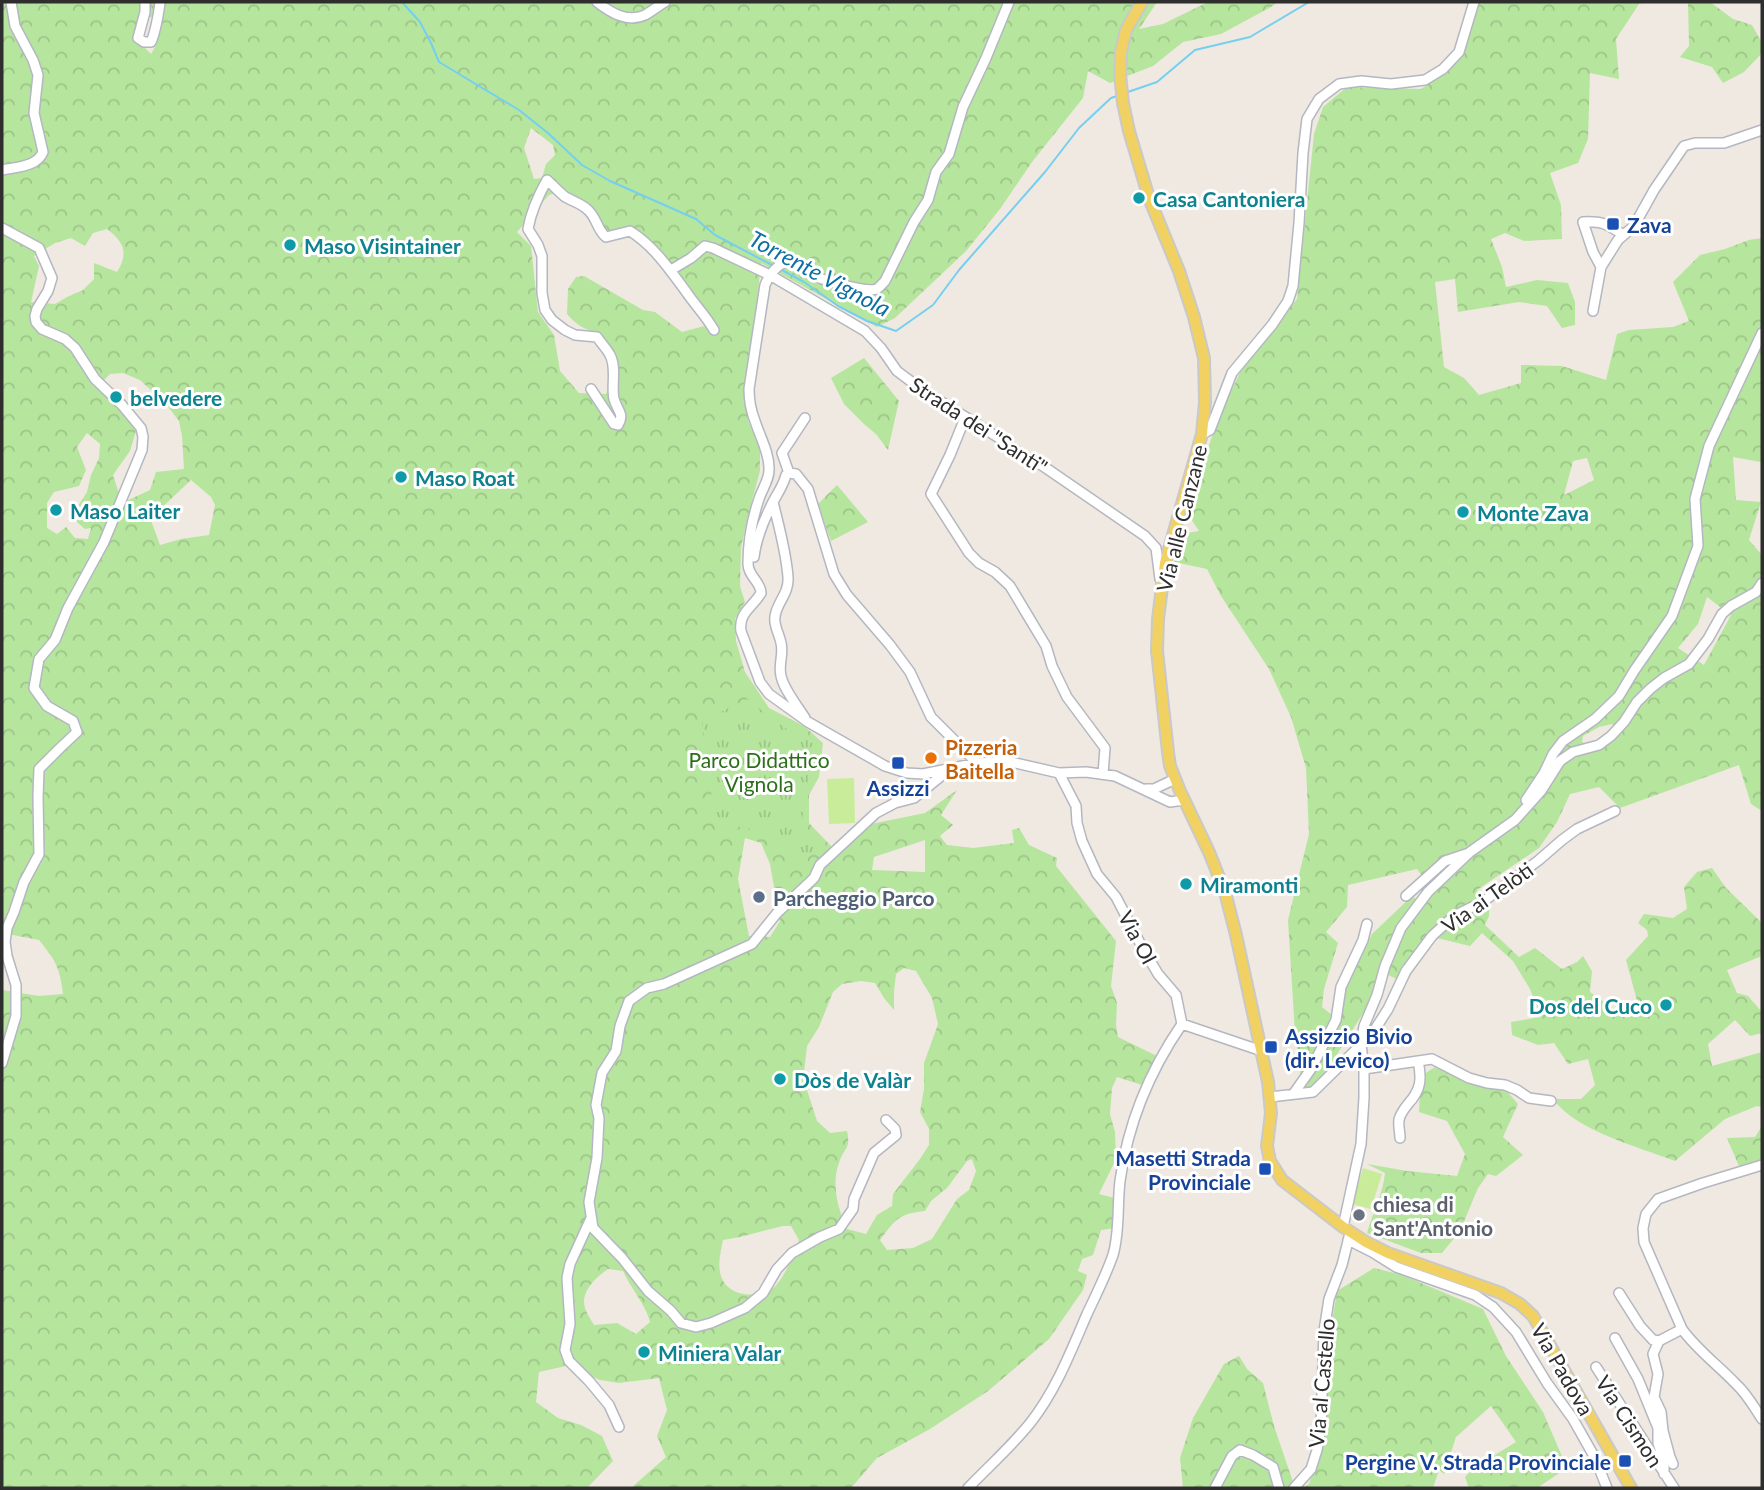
<svg xmlns="http://www.w3.org/2000/svg" width="1764" height="1490" font-family="Lato,sans-serif">
<style>
.forest{fill:url(#forest-crowns);fill-rule:evenodd}
.park{fill:url(#park-tufts)}
.pitch{fill:#c9ec9a}
.lines{fill:none;stroke-linecap:round;stroke-linejoin:round}
.stream{stroke:#75cff0;stroke-width:2}
.minor-casing{stroke:#b4b7c1;stroke-width:12}
.major-casing{stroke:#c9c9c9;stroke-width:14}
.minor{stroke:#fff;stroke-width:9}
.major{stroke:#f2d163;stroke-width:10}
.culture-dot{fill:#0f9aa8;stroke:#fff;stroke-width:2.5}
.transit-dot{fill:#1a4fb4;stroke:#fff;stroke-width:2.5}
.food-dot{fill:#e8710a;stroke:#fff;stroke-width:2.5}
.service-dot{fill:#5c6f8a;stroke:#fff;stroke-width:2.5}
.worship-dot{fill:#6b7280;stroke:#fff;stroke-width:2.5}
.labels{text-anchor:middle;dominant-baseline:central;stroke-width:6;stroke-linejoin:round;paint-order:stroke}
.culture-label{font-size:21px;font-weight:bold;fill:#0d838f;stroke:#fff;text-anchor:start}
.transit-label{font-size:21px;font-weight:bold;fill:#164399;stroke:#fff;text-anchor:start}
.street-label{font-size:21px;fill:#2e2e2e;stroke:#fff}
.food-label{font-size:21px;font-weight:bold;fill:#c56008;stroke:#fff;text-anchor:start}
.park-label{font-size:21px;fill:#2c6e1b;stroke:#fff}
.service-label{font-size:21px;font-weight:bold;fill:#4e5e75;stroke:#fff;text-anchor:start}
.worship-label{font-size:21px;font-weight:bold;fill:#5b616d;stroke:#fff;text-anchor:start}
.water-label{font-size:23px;font-style:italic;fill:#0d6fa3;stroke:#fff}
</style>
<defs>
<pattern id="forest-crowns" width="20" height="18" patternUnits="userSpaceOnUse" patternTransform="scale(1.75)"><rect width="20" height="18" fill="#b6e59e"/><path d="M2 6a3 3 0 1 1 6 0M12 15a3 3 0 1 1 6 0" fill="none" stroke="#9dc588"/></pattern>
<pattern id="park-tufts" width="24" height="20" patternUnits="userSpaceOnUse" patternTransform="scale(1.75)"><rect width="24" height="20" fill="#b6e59e"/><path d="M3 7l-1-3M5 7V3M7 7l1-3M15 17l-1-3M17 17v-4M19 17l1-3" fill="none" stroke="#9dc588"/></pattern>
</defs>
<rect width="100%" height="100%" fill="#efe9e1"/>
<!-- forest -->
<path class="forest" d="M2,2H1140L1125,29L1119,80L1110,83L1088,71L1083,98L1032,162L1000,209L966,251L895,318L877,327L761,263L748,389L747,416L749,423L760,449V471L748,516L741,548L740,586L745,602L735,619L736,641L745,672L769,708L804,726L823,743L819,777L809,795V823L832,847L871,824L925,813L957,790L941,815L953,825L940,836L947,845L973,848L1014,843L1012,830L1019,828L1029,845L1057,858L1056,866L1116,941L1111,986L1117,1003L1116,1025L1118,1037L1157,1056L1142,1085L1117,1077L1112,1088L1110,1114L1115,1132L1116,1159L1099,1194L1118,1199L1115,1228L1101,1230L1093,1255L1082,1259L1078,1271L1087,1275L1083,1290L1049,1339L988,1391L930,1429L877,1458L851,1488H631L666,1457L657,1436L667,1410L659,1378L619,1383L600,1380L566,1366L539,1372L536,1402L558,1418L581,1425L602,1436L613,1461L587,1488H2V990L39,996L63,994C60,967 55,960 39,940L2,933ZM152,17C158,32 161,39 151,54L137,40L141,18ZM531,128L553,145L555,155L546,164L542,178L534,179L524,148ZM565,190L585,203L605,232L635,234L708,325L682,332L655,312L643,310L584,276L576,277L568,289L567,314C576,325 584,329 598,333L615,377L606,394L579,393L560,371L554,335L538,312L531,246L517,232L549,195ZM107,229C124,242 129,253 117,272L94,263V279L83,290L67,297L55,304L31,302L39,266L34,256L55,243L71,238L85,246L93,233ZM123,373L140,380L166,404L179,421L182,436L184,469L156,472L150,490L122,503L113,475L130,451L138,424L110,401L100,384L110,374ZM87,433L100,444L99,458L91,475L87,492L71,517L85,529L91,528L88,539L75,538L66,527L57,534L47,528V503L54,492L79,486L86,470L77,447ZM191,480L211,497L215,505L209,535L181,539L160,545L149,515L156,513ZM745,838L761,843L770,864L780,921L770,937L749,936L738,879ZM925,840V872L872,870L874,857ZM904,968L916,971L932,998L938,1024L924,1063V1089L920,1112L929,1129V1145L920,1159L893,1194L892,1206L877,1215L866,1234L847,1229C838,1210 831,1183 839,1163C844,1147 851,1150 847,1131L830,1133L817,1121L807,1090L804,1073L807,1046L819,1027L833,992L842,984L861,981L875,983L884,998L894,1010V992L896,974ZM972,1159L976,1171L969,1190L957,1199L932,1239L913,1248L887,1250L880,1240C896,1219 898,1214 925,1211L931,1201L947,1188L967,1161ZM783,1226H791L799,1240C794,1253 784,1280 773,1288C755,1300 724,1296 720,1272C718,1261 721,1250 723,1240L740,1237ZM608,1269L623,1271C631,1289 645,1303 650,1322L636,1334L617,1323L594,1325C591,1320 587,1314 585,1308C580,1292 596,1277 608,1269Z
M1144,2H1157L1139,29L1163,24L1208,2H1278L1271,7L1221,34L1183,42L1153,66L1122,78L1128,30Z
M1476,2H1647L1639,4L1616,39L1619,79L1590,73L1588,139L1578,163L1550,173L1561,205L1562,239L1524,241L1505,233L1491,239L1502,267L1506,287L1537,280L1568,283L1575,302V325L1562,328L1547,306L1519,302L1458,312L1455,279L1435,282L1444,367L1464,378L1479,395L1521,383V365L1562,366L1606,380L1617,334L1629,330L1673,327L1689,321L1673,282L1700,255L1725,249L1749,240L1762,238V461L1761,462L1733,457L1736,500L1761,502L1749,540L1762,555V811L1751,804L1739,765L1620,808L1599,787L1570,794L1557,822L1539,848L1477,890L1489,903V916L1485,925L1519,957L1535,948L1562,969L1577,962L1583,956L1592,971L1590,992L1626,1018L1639,1008L1626,960L1648,936L1647,930L1638,923L1644,914L1673,918L1687,909L1684,887L1697,872L1712,868L1726,888L1762,923V956L1727,970L1737,993L1748,996L1762,1012V1033L1750,1036L1735,1020L1708,1044L1712,1066L1762,1052V1107L1757,1106L1725,1119L1675,1161C1639,1147 1576,1131 1553,1099H1581L1595,1085L1588,1059L1568,1064L1554,1043L1538,1045L1512,1035L1511,1022L1541,1017L1530,989L1513,961L1482,933L1470,946L1437,938L1405,983L1382,972L1377,991L1314,1091L1302,1087L1295,1033L1288,920L1309,834L1306,768L1291,717L1269,669L1221,596L1207,569L1174,562L1181,534L1199,531L1187,513L1217,421L1245,362L1297,299L1314,134L1323,107L1347,87L1421,89L1441,76L1464,41ZM1587,458L1594,480L1564,495L1573,461ZM1707,597L1731,615L1704,665L1678,648L1698,624ZM1612,724L1619,733L1599,749L1582,742L1583,736L1599,727ZM1417,869L1425,880L1420,890L1425,901L1411,897L1372,934L1332,1015L1322,1007L1324,989L1338,943L1326,932L1347,907L1348,885Z
M1688,2H1710L1733,19L1752,25L1762,43V53L1744,72L1723,83L1712,67L1680,57L1689,46Z
M864,358L899,401L888,450L876,434L865,425L844,404L831,378Z
M837,485L868,522L831,541L818,504Z
M1435,1067L1466,1080L1505,1089L1518,1104L1503,1137L1523,1155L1496,1176L1488,1174L1478,1188L1460,1231L1442,1253H1421L1367,1233C1373,1212 1383,1194 1385,1173L1367,1164L1407,1171L1457,1176L1465,1154L1447,1121L1419,1112L1420,1090L1424,1074Z
M1762,1126V1164L1741,1171L1727,1138L1755,1137Z
M1374,1268L1402,1275L1483,1309L1506,1356L1543,1412L1567,1468L1540,1486L1539,1488H1469L1465,1477L1476,1466L1493,1473L1490,1458L1516,1442L1491,1406L1456,1437L1444,1474L1439,1470L1433,1488H1303L1309,1484L1324,1440L1326,1359L1337,1291Z
M1239,1356L1247,1369L1263,1383L1274,1426L1295,1488H1183L1180,1458L1193,1418L1224,1364Z"/>
<!-- park -->
<path class="park" d="M747,699L785,728L814,744L802,820L815,851L792,862L760,831L741,827L721,826L714,814L702,721Z"/>
<!-- pitch -->
<path class="pitch" d="M854,778L855,823L829,824L827,779Z
M1363,1168L1382,1174L1371,1209L1352,1204Z"/>
<g class="lines">
<!-- stream -->
<path class="stream" d="M402,2L420,22L431,43L439,62L519,110L548,133L582,165L610,181L696,219L715,235L772,265
M1125,93L1157,82L1195,50L1250,37L1309,2
M780,269L804,282L838,306L867,321L896,331L933,305L959,270L1045,172L1079,128L1111,98L1117,96"/>
<!-- minor casing -->
<g class="minor-casing">
<path id="minor" d="M145,2V12L138,38L144,42H151C155,34 159,12 160,2
M597,2C611,13 628,23 645,15C652,11 658,6 665,2
M1009,2L986,58L963,107L949,154L936,172L928,200L914,222L885,281C882,284 880,287 877,289C866,293 817,279 806,272C800,268 805,269 798,265C784,254 770,273 765,285L749,389C749,400 751,411 755,421C760,437 769,452 769,468C770,479 762,489 759,499C752,519 748,543 748,564C748,576 761,582 761,593C753,607 738,613 741,631L760,682L769,694L808,722L885,766L907,773L923,774L977,763L1007,761L1059,773L1086,772L1115,776L1170,802L1184,800
M2,170C16,167 37,167 43,152L34,113L38,75L33,60L15,26L11,2
M2,228L39,248L52,278L48,291L37,309L35,316L36,322L42,329L65,339L75,348L95,379L122,405L141,428L143,437L142,450L104,542L68,608L55,640L39,659L34,688L47,706L73,721L77,732L59,749L39,769L38,797L39,854L24,882L14,912L7,928L5,942L7,956L16,985V1016L2,1063
M1601,267L1618,240L1634,226L1654,190L1684,146L1695,143H1724L1762,130
M671,270L691,258L705,246L713,248L770,275L865,331L881,348L897,371L921,389L999,438L1024,456L1043,466L1145,536L1156,548L1160,579
M1593,311L1601,267L1593,252L1583,222C1602,221 1607,224 1622,234
M591,389L614,424L618,425C625,414 617,410 614,399C611,386 617,368 610,355C607,349 601,343 597,337L575,335L565,330L552,320L545,310L542,293V256L538,245L528,229C531,211 538,196 547,180C553,185 558,191 564,196C571,201 581,203 588,210C597,218 597,230 606,237L630,231C655,247 670,270 687,293C696,306 706,316 714,330
M805,418L782,453L789,473L796,474L808,489L834,574L847,595L890,645L910,672L931,717L977,763
M965,418L950,455L931,494L969,553L979,563L995,572L1010,586L1046,646L1052,666L1067,697L1105,748L1103,774
M1202,434L1210,430L1232,373L1272,325L1288,301L1293,286L1299,223L1303,153L1307,119L1319,99L1339,84L1361,81L1391,84L1425,80L1443,69L1459,52L1474,2
M773,502C779,527 786,551 788,577C789,592 780,599 776,612C772,623 779,633 781,643C784,654 778,665 781,676C784,690 797,705 805,718
M754,557C756,540 763,522 771,506C776,495 783,487 786,475L789,473
M1059,773L1076,806L1077,823L1082,841L1097,874L1116,897L1141,945L1158,974L1176,995L1182,1024L1262,1051
M1146,789H1154L1175,779
M1526,800L1544,773L1553,754L1563,741L1595,719L1619,696L1634,671L1672,616L1698,546L1695,499L1709,446L1762,333
M1406,896L1445,861L1466,854
M1364,1069L1432,1059L1469,1078L1487,1083L1505,1085L1517,1090L1529,1098L1551,1101
M1294,1093L1311,1069L1336,1020L1341,987L1363,940L1367,924
M1270,1097L1313,1092L1372,1034L1388,1009L1406,971L1432,936L1454,916L1484,901L1539,860L1562,840L1577,829L1615,811
M886,1120L895,1129L896,1135L874,1153L854,1199L853,1209L839,1229L820,1237L792,1253L777,1269L763,1293L745,1308L711,1323L696,1327L681,1323L671,1311L648,1291L622,1258L593,1228L589,1202L597,1158L599,1118L596,1105L602,1073L616,1051L620,1026L629,1001L647,988L664,984L752,944L777,913L814,878L820,865L876,813L895,803L914,798L946,772
M1400,1138C1400,1132 1398,1125 1399,1120C1400,1114 1404,1109 1408,1104C1421,1090 1422,1079 1418,1061
M1762,1165L1703,1183L1658,1199L1646,1214L1643,1228L1644,1242L1682,1329C1697,1350 1718,1365 1736,1384C1747,1394 1754,1407 1762,1419
M591,1218L570,1264L567,1278L570,1324L565,1350L569,1361L589,1381L609,1405L619,1427
M1343,1227L1361,1144L1364,1098V1069L1361,1044L1364,1026L1377,995L1385,966L1401,928L1428,892L1470,852L1515,820L1541,791L1560,761L1573,752L1599,745L1611,736L1624,722L1637,702L1650,689L1664,678L1689,664L1708,639L1722,614L1731,606L1756,592L1762,583
M1348,1240L1372,1252L1396,1267L1475,1295L1493,1307L1516,1332L1547,1383L1573,1419L1595,1458L1607,1488
M1619,1293L1640,1326L1653,1340L1659,1341L1682,1329
M1615,1338L1638,1379L1658,1428V1443L1664,1462V1474
M1659,1341L1653,1354L1658,1374L1654,1397L1661,1412L1663,1431L1670,1457L1673,1464
M1596,1367L1674,1488
M968,1488C989,1466 1012,1446 1031,1422C1056,1390 1071,1351 1087,1314C1096,1295 1106,1275 1113,1255C1120,1231 1117,1206 1120,1181C1128,1122 1149,1072 1182,1024
M1215,1488L1232,1456L1240,1450L1253,1455L1273,1467L1279,1488
M1294,1488L1311,1469L1317,1450L1321,1427L1324,1331L1329,1299L1342,1265L1349,1237"/>
</g>
<!-- major casing -->
<g class="major-casing">
<path id="major" d="M1142,2L1126,30L1121,52L1120,74L1123,103L1129,131L1149,198L1179,271L1194,317L1204,358L1205,402L1202,434L1165,563L1158,619L1157,651L1168,752L1170,766L1180,791L1209,852L1225,892L1236,935L1268,1082L1271,1113L1267,1146L1270,1161L1282,1180L1343,1227L1366,1242L1388,1253L1501,1293L1520,1304L1533,1316L1544,1335L1631,1488"/>
</g>
<!-- minor -->
<use href="#minor" class="minor"/>
<!-- major -->
<use href="#major" class="major"/>
</g>
<!-- markers -->
<g class="culture-dot">
<circle cx="1139" cy="198" r="7"/>
<circle cx="290" cy="245" r="7"/>
<circle cx="116" cy="397" r="7"/>
<circle cx="401" cy="477" r="7"/>
<circle cx="56" cy="510" r="7"/>
<circle cx="1463" cy="512" r="7"/>
<circle cx="1186" cy="884" r="7"/>
<circle cx="1666" cy="1005" r="7"/>
<circle cx="780" cy="1079" r="7"/>
<circle cx="644" cy="1352" r="7"/>
</g>
<g class="transit-dot">
<rect x="1606" y="217" width="14" height="14" rx="3.5"/>
<rect x="891" y="756" width="14" height="14" rx="3.5"/>
<rect x="1264" y="1040" width="14" height="14" rx="3.5"/>
<rect x="1258" y="1162" width="14" height="14" rx="3.5"/>
<rect x="1618" y="1454" width="14" height="14" rx="3.5"/>
</g>
<circle class="food-dot" cx="931" cy="758" r="7"/>
<circle class="service-dot" cx="759" cy="897" r="7"/>
<circle class="worship-dot" cx="1359" cy="1215" r="7"/>
<g class="labels">
<!-- culture labels -->
<g class="culture-label">
<text x="1153" y="198">Casa Cantoniera</text>
<text x="304" y="245">Maso Visintainer</text>
<text x="130" y="397">belvedere</text>
<text x="415" y="477">Maso Roat</text>
<text x="70" y="510">Maso Laiter</text>
<text x="1477" y="512">Monte Zava</text>
<text x="1200" y="884">Miramonti</text>
<text x="1652" y="1005" text-anchor="end">Dos del Cuco</text>
<text x="794" y="1079">Dòs de Valàr</text>
<text x="658" y="1352">Miniera Valar</text>
</g>
<!-- transit labels -->
<g class="transit-label">
<text x="1627" y="224">Zava</text>
<text x="898" y="787" text-anchor="middle">Assizzi</text>
<text x="1285" y="1035">Assizzio Bivio<tspan x="1285" dy="24">(dir. Levico)</tspan></text>
<text x="1251" y="1157" text-anchor="end">Masetti Strada<tspan x="1251" dy="24">Provinciale</tspan></text>
<text x="1611" y="1461" text-anchor="end">Pergine V. Strada Provinciale</text>
</g>
<!-- street labels -->
<g class="street-label">
<text transform="translate(979 425) rotate(33)">Strada dei "Santi"</text>
<text transform="translate(1181 518) rotate(-76)">Via alle Canzane</text>
<text transform="translate(1487 897) rotate(-35)">Via ai Telòti</text>
<text transform="translate(1138 937) rotate(62)">Via Ol</text>
<text transform="translate(1563 1369) rotate(60)">Via Padova</text>
<text transform="translate(1321 1383) rotate(-85)">Via al Castello</text>
<text transform="translate(1630 1421) rotate(57)">Via Cismon</text>
</g>
<!-- food labels -->
<g class="food-label">
<text x="945" y="746">Pizzeria<tspan x="945" dy="24">Baitella</tspan></text>
</g>
<!-- park labels -->
<g class="park-label">
<text x="759" y="759">Parco Didattico<tspan x="759" dy="24">Vignola</tspan></text>
</g>
<!-- service labels -->
<g class="service-label">
<text x="773" y="897">Parcheggio Parco</text>
</g>
<!-- worship labels -->
<g class="worship-label">
<text x="1373" y="1203">chiesa di<tspan x="1373" dy="24">Sant'Antonio</tspan></text>
</g>
<!-- water labels -->
<g class="water-label">
<text transform="translate(820 273) rotate(28)">Torrente Vignola</text>
</g>
</g>
<!-- border -->
<rect width="1764" height="1490" fill="none" stroke="#2e2e2e" stroke-width="7"/>
</svg>
